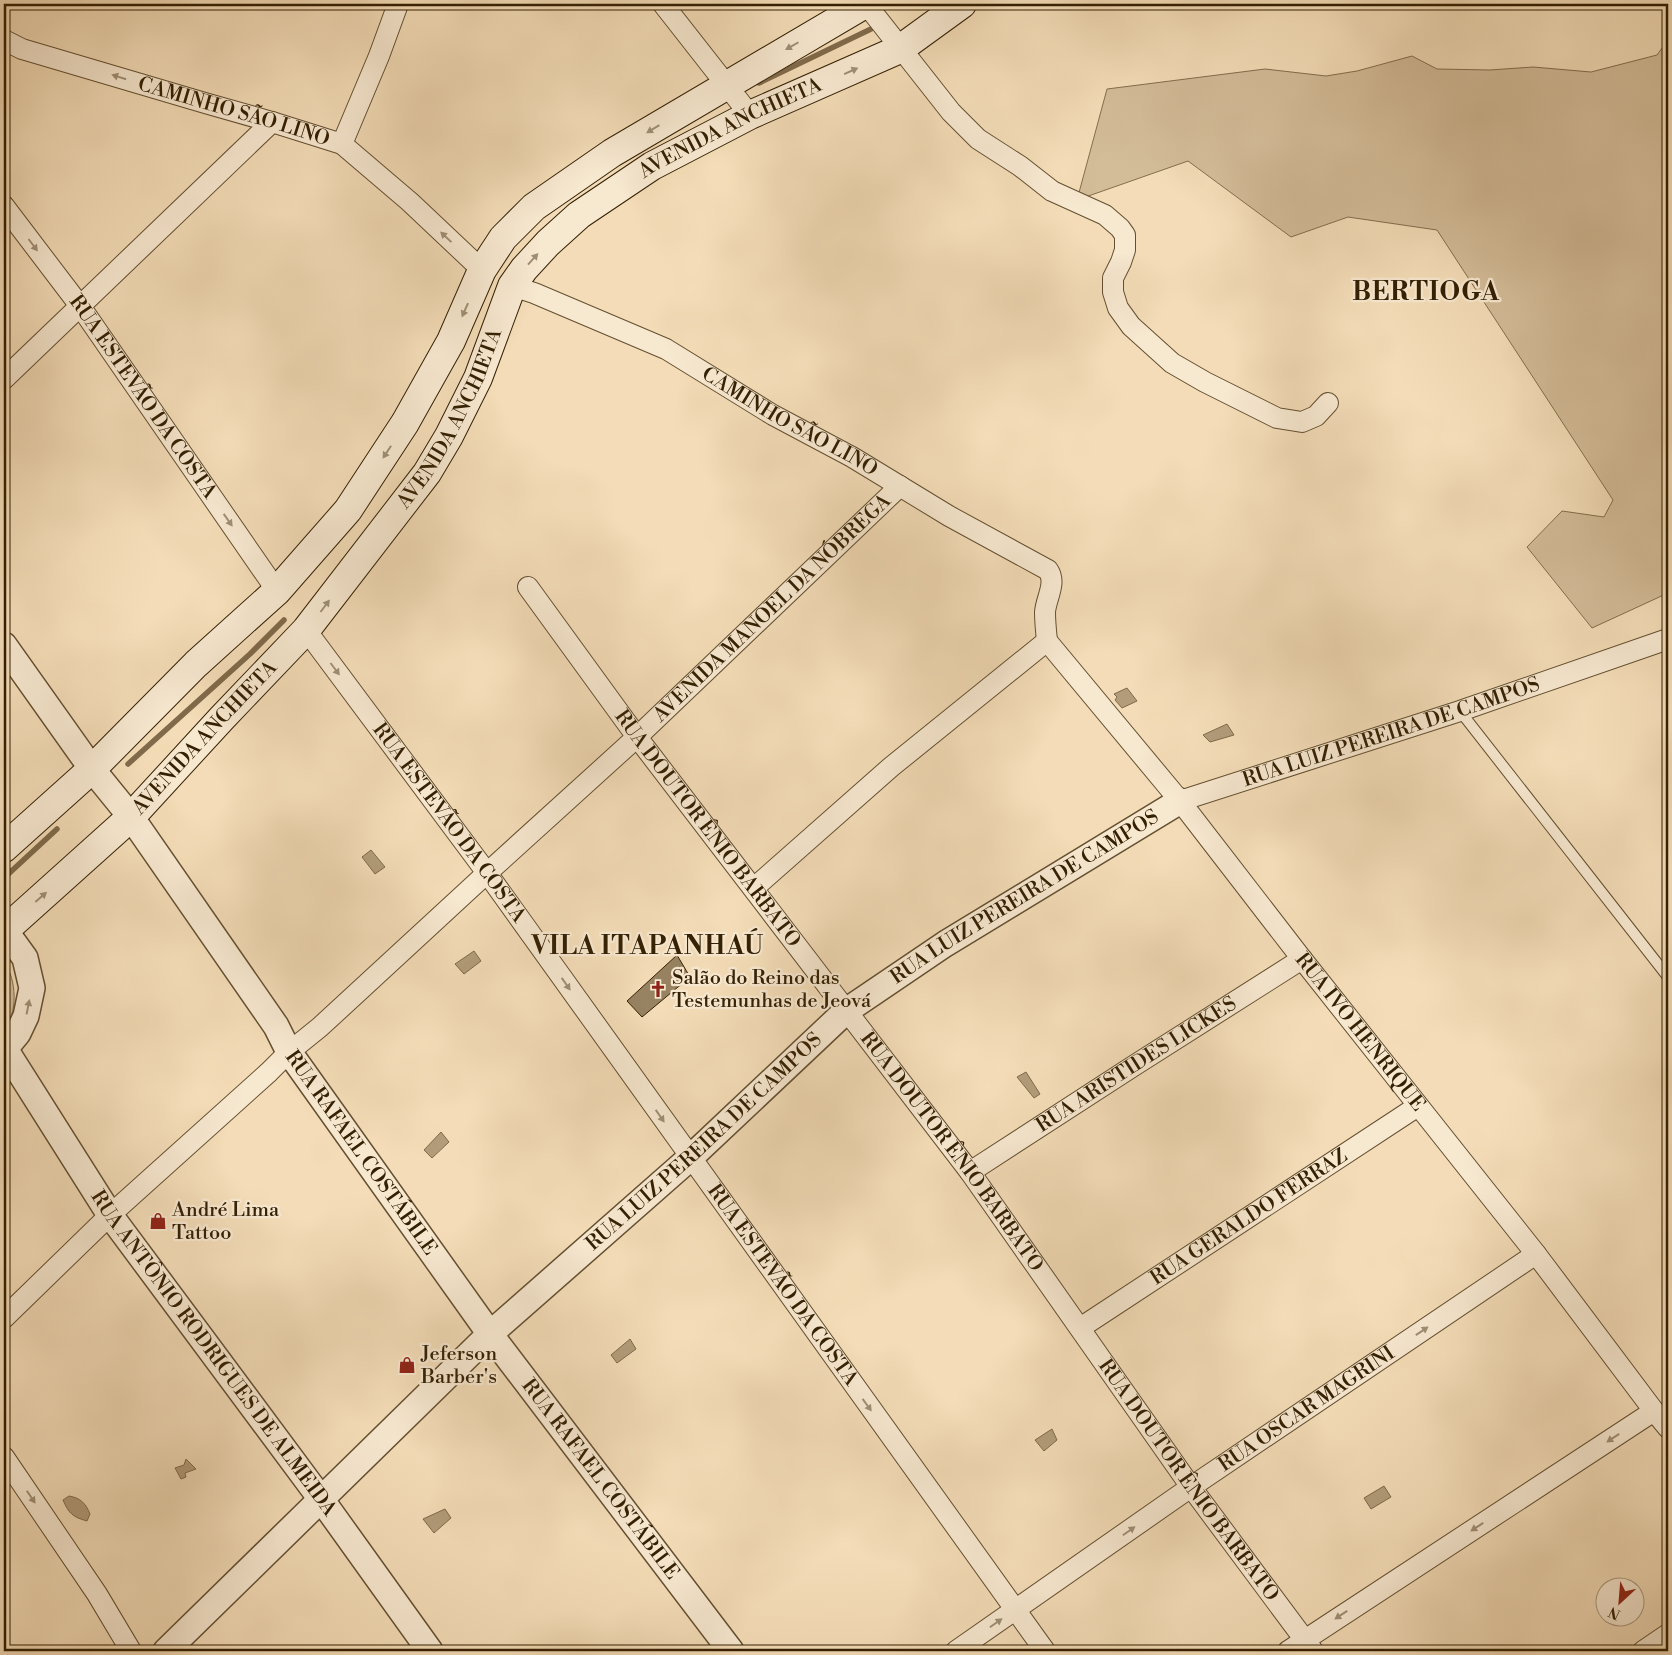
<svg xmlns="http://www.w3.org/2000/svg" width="1672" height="1655" font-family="'Libre Bodoni',serif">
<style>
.green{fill:#d3bc98;stroke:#846e4e}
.water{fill:#b29c7a;stroke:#806a4a}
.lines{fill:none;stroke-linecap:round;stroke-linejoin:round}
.stream{stroke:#806a4a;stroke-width:5.5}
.building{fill:#978261;stroke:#342003}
.service-casing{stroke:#644f30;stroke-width:12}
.minor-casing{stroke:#644f30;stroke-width:22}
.tertiary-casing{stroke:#644f30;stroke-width:28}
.secondary-casing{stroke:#342003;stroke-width:30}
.service{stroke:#f7e8d0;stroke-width:10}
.minor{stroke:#f7e8d0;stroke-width:20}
.tertiary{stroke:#f7e8d0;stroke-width:25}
.secondary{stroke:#f7e8d0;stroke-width:28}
.oneway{fill:#9f8e74}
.labels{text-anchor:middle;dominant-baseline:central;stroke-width:4.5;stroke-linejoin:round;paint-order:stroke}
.street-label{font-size:20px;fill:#342003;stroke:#f7e8d0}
.poi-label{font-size:20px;fill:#342003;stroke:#f7e8d0;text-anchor:start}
.district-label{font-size:25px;font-weight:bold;letter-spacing:1px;fill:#342003;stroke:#f7e8d0}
</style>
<rect width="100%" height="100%" fill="#f3dcb7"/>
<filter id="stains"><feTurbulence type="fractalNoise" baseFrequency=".004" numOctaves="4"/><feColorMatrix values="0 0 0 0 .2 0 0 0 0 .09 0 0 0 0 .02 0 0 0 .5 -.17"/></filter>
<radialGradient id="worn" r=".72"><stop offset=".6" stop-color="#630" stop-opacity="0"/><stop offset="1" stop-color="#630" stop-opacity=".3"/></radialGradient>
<!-- green -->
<path class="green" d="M1668,40V593L1592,628L1527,547L1562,511L1604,517L1613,500L1437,230L1348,217L1291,237L1188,161L1077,200L1107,89L1265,69L1326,76L1357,71L1412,56L1437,69L1490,70L1533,67L1591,72L1657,55Z
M4,963C17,978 18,1015 4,1029Z"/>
<!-- water -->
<path class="water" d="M1127,688L1137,701L1122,708L1115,700L1117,697L1114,694Z
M1227,724L1234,735L1210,742L1203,735Z
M371,850L385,867L375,874L362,857Z
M474,951L481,961L464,974L455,964Z
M1026,1072L1040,1094L1034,1098L1017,1077Z
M441,1132L449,1142L432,1158L424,1150Z
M630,1339L636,1349L617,1363L611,1355Z
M1052,1429L1057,1440L1044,1451L1035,1440Z
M186,1459L196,1469L185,1473L186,1477L181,1479L175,1468L184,1465Z
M1384,1486L1391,1497L1371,1509L1364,1498Z
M69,1496C81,1498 86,1504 90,1514L87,1521C73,1517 69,1514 63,1500Z
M445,1509L451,1518L434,1533L423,1519Z"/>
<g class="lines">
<!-- stream -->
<path class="stream" d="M759,83L871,29
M128,764L250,654L284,620
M4,878L57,829"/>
</g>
<!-- building -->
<path class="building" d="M677,955L690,977L642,1017L627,1001Z"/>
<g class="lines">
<!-- service casing -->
<g class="service-casing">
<path id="service" d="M1460,711L1668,977"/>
</g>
<!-- minor casing -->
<g class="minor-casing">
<g id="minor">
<path d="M663,4L750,115"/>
<path d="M866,4L951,112L978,139L1020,166L1052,191L1105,215L1120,228L1125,235V250L1121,262L1113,278V292L1118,308L1131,326L1172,363L1205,382L1277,418L1302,422L1316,416L1328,403"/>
<path id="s1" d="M4,40L22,49L205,103L272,122L342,144L410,202L482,270"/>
<path d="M342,144L379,56L398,4"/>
<path id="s2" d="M4,206L80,306L277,591"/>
<path id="s3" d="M512,286L534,293L666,349L773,415L852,457L949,516L1048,570C1057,583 1046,598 1045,612C1045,622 1046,631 1047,641"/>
<path d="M4,379L272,122"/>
<path id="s4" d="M528,587L637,737L970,1172L1191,1487L1313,1651"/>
<path id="s5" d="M306,630L487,873L1045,1651"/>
<path id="s6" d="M1047,641L1180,801L1302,959L1536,1254L1654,1411L1668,1428"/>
<path id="s7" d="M1180,801L1460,711L1668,639"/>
<path d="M754,888L891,767L1047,641"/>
<path id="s8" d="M970,1172L1135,1065L1302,959"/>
<path id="s9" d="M4,1318L110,1215L269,1072L289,1052L320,1027L487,873L637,737L900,486"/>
<path id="s10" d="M1080,1328L1418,1106"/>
<path d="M4,1457L97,1594L131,1651"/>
<path id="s11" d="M956,1651L1191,1487L1536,1254"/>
<path d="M1288,1651L1654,1411"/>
<path d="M1643,1651L1668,1634"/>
</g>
</g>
<!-- tertiary casing -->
<g class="tertiary-casing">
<g id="tertiary">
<path id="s12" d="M4,645L92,769L131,817L276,1026L289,1052L490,1334L731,1651"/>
<path d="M4,929L25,958L32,988L26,1016L18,1033L4,1050"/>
<path id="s13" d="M5,1049L110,1215L321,1499L430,1651"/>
<path id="s14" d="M166,1651L490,1334L690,1158L846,1011L945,944L1180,801"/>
</g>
</g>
<!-- secondary casing -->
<g class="secondary-casing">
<g id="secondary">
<path d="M4,848L92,769L196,664L277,591L348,510L405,423L451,341L482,270L503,238L534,207L612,153L865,4"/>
<path id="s15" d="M4,931L131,817L222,718L306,630L427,473L449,436L478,378L512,286L524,269L548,243L579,215L652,166L750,115L900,49L962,4"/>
</g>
</g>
<!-- service -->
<use href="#service" class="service"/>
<!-- minor -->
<use href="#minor" class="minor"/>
<!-- tertiary -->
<use href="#tertiary" class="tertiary"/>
<!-- secondary -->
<use href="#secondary" class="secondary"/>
</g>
<!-- one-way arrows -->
<defs><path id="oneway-solid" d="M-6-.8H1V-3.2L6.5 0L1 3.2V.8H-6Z" transform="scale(1.25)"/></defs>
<g class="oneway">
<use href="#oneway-solid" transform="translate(792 46) rotate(150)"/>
<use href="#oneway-solid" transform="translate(851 71) rotate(-24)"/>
<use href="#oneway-solid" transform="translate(119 77) rotate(-163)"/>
<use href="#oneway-solid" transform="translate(653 129) rotate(149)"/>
<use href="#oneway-solid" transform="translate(446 237) rotate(-137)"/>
<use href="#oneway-solid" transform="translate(33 245) rotate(53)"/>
<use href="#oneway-solid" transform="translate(533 259) rotate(-48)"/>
<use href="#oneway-solid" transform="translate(465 310) rotate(114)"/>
<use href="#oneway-solid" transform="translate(387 452) rotate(123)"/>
<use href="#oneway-solid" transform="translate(228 520) rotate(55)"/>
<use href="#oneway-solid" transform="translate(325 606) rotate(-53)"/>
<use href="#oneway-solid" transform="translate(335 669) rotate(53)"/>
<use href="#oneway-solid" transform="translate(41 897) rotate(-41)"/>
<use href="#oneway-solid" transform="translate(566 984) rotate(55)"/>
<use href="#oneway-solid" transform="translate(28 1007) rotate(-79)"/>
<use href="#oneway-solid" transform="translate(660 1116) rotate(55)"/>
<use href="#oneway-solid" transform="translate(1422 1331) rotate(-34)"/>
<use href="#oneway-solid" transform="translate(867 1405) rotate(54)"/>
<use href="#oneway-solid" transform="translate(1613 1438) rotate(147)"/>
<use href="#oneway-solid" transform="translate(31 1497) rotate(56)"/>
<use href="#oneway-solid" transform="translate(1477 1527) rotate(147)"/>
<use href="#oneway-solid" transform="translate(1129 1531) rotate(-35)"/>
<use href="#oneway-solid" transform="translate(1341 1615) rotate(147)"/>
<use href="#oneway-solid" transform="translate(996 1623) rotate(-35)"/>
</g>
<!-- icons -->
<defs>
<g id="church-bare" transform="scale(1.35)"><path d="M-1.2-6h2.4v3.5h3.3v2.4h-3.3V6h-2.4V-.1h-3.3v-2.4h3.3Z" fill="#8f2418" stroke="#f7e8d0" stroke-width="2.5" paint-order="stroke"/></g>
<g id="shop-bare" transform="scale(1.35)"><path d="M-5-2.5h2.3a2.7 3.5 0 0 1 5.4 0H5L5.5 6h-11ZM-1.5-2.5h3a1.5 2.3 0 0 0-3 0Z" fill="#8f2418" stroke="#f7e8d0" stroke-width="2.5" paint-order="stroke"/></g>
</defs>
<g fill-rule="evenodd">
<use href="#church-bare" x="658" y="989"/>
<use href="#shop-bare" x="158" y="1221"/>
<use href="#shop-bare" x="407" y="1365"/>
</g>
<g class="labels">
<!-- street labels -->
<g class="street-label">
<text stroke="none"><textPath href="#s1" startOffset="241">CAMINHO SÃO LINO</textPath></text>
<text stroke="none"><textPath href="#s15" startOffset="1104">AVENIDA ANCHIETA</textPath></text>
<text stroke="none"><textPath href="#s2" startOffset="236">RUA ESTEVÃO DA COSTA</textPath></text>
<text stroke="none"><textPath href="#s15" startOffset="684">AVENIDA ANCHIETA</textPath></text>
<text stroke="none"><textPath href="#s3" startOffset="310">CAMINHO SÃO LINO</textPath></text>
<text stroke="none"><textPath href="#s9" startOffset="1046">AVENIDA MANOEL DA NÓBREGA</textPath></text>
<text stroke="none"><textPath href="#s7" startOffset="222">RUA LUIZ PEREIRA DE CAMPOS</textPath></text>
<text stroke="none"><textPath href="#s15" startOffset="279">AVENIDA ANCHIETA</textPath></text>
<text stroke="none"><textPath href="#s5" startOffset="240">RUA ESTEVÃO DA COSTA</textPath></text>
<text stroke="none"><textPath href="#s4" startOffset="301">RUA DOUTOR ÊNIO BARBATO</textPath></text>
<text stroke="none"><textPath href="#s14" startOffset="1146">RUA LUIZ PEREIRA DE CAMPOS</textPath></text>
<text stroke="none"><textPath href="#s6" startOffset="501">RUA IVO HENRIQUE</textPath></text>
<text stroke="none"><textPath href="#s8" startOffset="198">RUA ARISTIDES LICKES</textPath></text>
<text stroke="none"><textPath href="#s14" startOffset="741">RUA LUIZ PEREIRA DE CAMPOS</textPath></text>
<text stroke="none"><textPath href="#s12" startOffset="621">RUA RAFAEL COSTÁBILE</textPath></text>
<text stroke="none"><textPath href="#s4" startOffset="706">RUA DOUTOR ÊNIO BARBATO</textPath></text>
<text stroke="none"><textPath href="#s10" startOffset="202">RUA GERALDO FERRAZ</textPath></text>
<text stroke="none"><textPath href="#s5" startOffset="810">RUA ESTEVÃO DA COSTA</textPath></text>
<text stroke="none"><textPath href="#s13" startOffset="369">RUA ANTÔNIO RODRIGUES DE ALMEIDA</textPath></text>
<text stroke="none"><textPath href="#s11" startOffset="426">RUA OSCAR MAGRINI</textPath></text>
<text stroke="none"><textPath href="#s12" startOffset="1026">RUA RAFAEL COSTÁBILE</textPath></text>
<text stroke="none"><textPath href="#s4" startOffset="1111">RUA DOUTOR ÊNIO BARBATO</textPath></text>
</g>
<!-- poi labels -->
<g class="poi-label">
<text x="672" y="978">Salão do Reino das<tspan x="672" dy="23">Testemunhas de Jeová</tspan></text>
<text x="172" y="1210">André Lima<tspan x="172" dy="23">Tattoo</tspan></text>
<text x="421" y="1354">Jeferson<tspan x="421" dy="23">Barber's</tspan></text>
</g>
<!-- district labels -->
<g class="district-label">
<text x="1426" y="292">BERTIOGA</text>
<text x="648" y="946">VILA ITAPANHAÚ</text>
</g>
</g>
<!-- margin -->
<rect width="1672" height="1655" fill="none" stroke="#f3dcb7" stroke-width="20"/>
<rect x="5" y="5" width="1662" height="1645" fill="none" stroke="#342003" stroke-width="2.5"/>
<rect x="10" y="10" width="1652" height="1635" fill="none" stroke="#342003"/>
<!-- north arrow -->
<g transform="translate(1620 1602) rotate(206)"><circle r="24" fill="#f7e8d0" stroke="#a9987e"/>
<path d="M0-4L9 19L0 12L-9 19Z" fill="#8f2418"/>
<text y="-8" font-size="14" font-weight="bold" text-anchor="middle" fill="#342003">N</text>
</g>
<rect width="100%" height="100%" filter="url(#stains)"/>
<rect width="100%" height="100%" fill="url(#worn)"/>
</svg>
